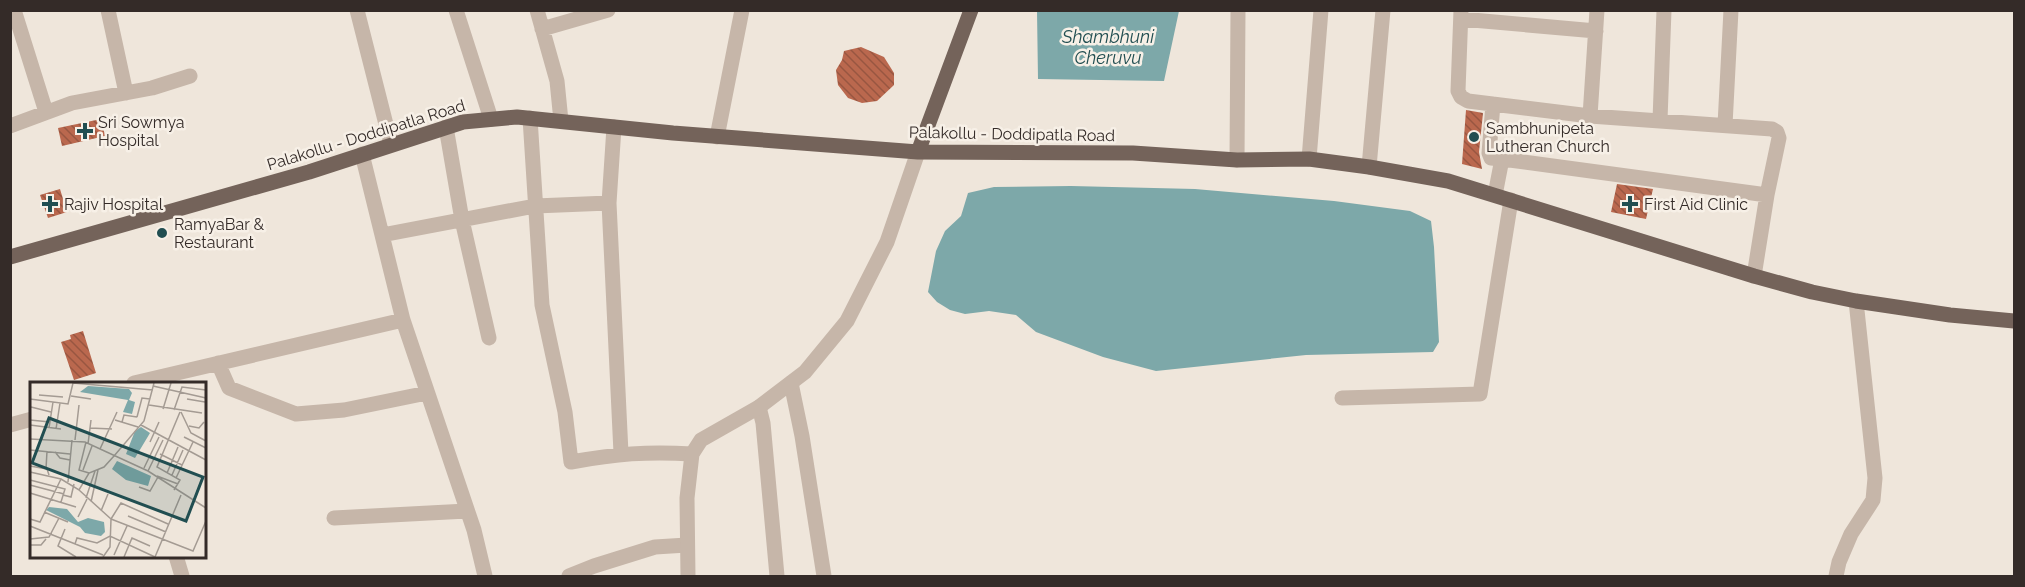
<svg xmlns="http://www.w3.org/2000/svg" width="2025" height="587" font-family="Raleway,sans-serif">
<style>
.water{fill:#7da8a9}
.building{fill:url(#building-back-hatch)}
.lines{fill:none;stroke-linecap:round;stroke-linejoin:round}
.minor{stroke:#c6b6a9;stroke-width:15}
.tertiary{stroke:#c6b6a9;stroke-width:15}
.primary{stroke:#74635a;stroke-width:15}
.poi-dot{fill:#214e51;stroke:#f7f0e7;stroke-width:2}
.labels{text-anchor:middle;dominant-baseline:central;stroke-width:5;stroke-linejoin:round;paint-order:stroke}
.poi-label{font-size:16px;fill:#342b28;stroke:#f7f0e7;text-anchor:start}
.street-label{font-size:16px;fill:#342b28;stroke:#f7f0e7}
.water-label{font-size:18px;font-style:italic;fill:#214e51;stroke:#f7f0e7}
.inset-road{fill:none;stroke:#a49b93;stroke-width:1.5}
.view{fill:#214e51;fill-opacity:0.15;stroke:#214e51;stroke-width:3}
.inset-edge{fill:none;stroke:#342b28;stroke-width:3}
</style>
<defs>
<pattern id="building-back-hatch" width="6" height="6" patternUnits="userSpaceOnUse" patternTransform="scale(1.5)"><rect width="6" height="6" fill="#ba684e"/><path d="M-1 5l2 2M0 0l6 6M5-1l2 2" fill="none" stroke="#985641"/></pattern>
</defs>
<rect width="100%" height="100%" fill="#efe6db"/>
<!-- water -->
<path class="water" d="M1037,11H1179L1164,81L1038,79Z
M1071,186L1195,189L1334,201L1410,211L1431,221L1434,247L1439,342L1433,352L1306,355L1156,371L1103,357L1036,332L1016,315L989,311L965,314L950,310L937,302L928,292L936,251L945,231L961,216L968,193L994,187Z"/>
<!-- building -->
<path class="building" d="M861,47L884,57L894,73V85L877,101L862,103L848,98L838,85L836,70L842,60L844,51Z
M1466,110L1483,113L1479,152L1482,169L1462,164Z
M101,119L105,136L62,146L58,128Z
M1617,184L1653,189L1646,219L1611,212Z
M60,189L67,212L48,218L40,195Z
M83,331L96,373L74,380L61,342L71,339L70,335Z"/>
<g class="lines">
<!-- minor -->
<path class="minor" d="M14,10L46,112
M108,10L126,93
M357,10L391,144
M456,10L491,119
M537,10L557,81L561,121
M1461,10L1458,91L1461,97L1468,101L1590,116L1772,129L1777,132L1779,138L1767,195L1754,276
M1461,19L1596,31
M542,29L608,10
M1493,104L1489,153L1491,158L1502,159
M1590,116L1597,10
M530,118L542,305L565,412L571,462C616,454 647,451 692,454
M1660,120L1664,10
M1725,125L1731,10
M10,126L72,103L152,88L190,76
M446,127L462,220L489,338
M614,127L609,203L621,453
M717,137L742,10
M362,154L403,320L474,530L485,576
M1309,159L1321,10
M1237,160L1238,10
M1369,167L1383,10
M1495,195L1502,159L1767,195
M382,235L535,206L609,203
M218,363L229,388L296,414L344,410L427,393
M134,383L403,320
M791,383L802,436L824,576
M1342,398L1480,394L1511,200
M759,407L763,423L777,576
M10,425L32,419
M334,518L467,511
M176,556L182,576
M569,576L594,566L655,547L687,545
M1836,576L1839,562L1851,534L1873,500L1875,478L1856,301"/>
<!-- tertiary -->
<path class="tertiary" d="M688,576L687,498L692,454L701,440L759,407L805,372L847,321L887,242L918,152"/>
<!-- primary -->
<path class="primary" d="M918,152L971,10
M10,257L309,172L463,122L517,117L673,133L918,152L1133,153L1237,160L1309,159L1369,167L1448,181L1754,276L1812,292L1856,301L1950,315L2014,321"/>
</g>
<!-- markers -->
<g class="poi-dot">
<path d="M82 122h6v6h6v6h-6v6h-6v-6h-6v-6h6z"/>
<circle cx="1474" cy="137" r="6"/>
<path d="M47 195h6v6h6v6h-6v6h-6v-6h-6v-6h6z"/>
<path d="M1627 195h6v6h6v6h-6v6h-6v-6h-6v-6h6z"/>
<circle cx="162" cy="233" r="6"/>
</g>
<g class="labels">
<!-- poi labels -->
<g class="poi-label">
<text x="98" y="122">Sri Sowmya<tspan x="98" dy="18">Hospital</tspan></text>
<text x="1486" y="128">Sambhunipeta<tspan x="1486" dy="18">Lutheran Church</tspan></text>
<text x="64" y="204">Rajiv Hospital</text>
<text x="1644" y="204">First Aid Clinic</text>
<text x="174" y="224">RamyaBar &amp;<tspan x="174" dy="18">Restaurant</tspan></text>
</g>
<!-- street labels -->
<g class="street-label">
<text transform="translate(1012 134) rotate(1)">Palakollu - Doddipatla Road</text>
<text transform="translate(366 135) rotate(-17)">Palakollu - Doddipatla Road</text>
</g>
<!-- water labels -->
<g class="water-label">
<text x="1108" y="36">Shambhuni<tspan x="1108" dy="21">Cheruvu</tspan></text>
</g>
</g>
<!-- overview -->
<g transform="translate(30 382)">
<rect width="176" height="176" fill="#efe6db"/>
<path d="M58,4L99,7L102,11L99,18L105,20L102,32L93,30L98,18L50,10ZM111,45L120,51L105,76L96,72L105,49ZM87,79L121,94L118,104L96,98L82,87ZM19,125L37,127L48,140L58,136L74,140L75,150L71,154L55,151L50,145L16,128Z" fill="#7da8a9"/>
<path class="inset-road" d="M43,1L123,8M123,4L176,16M9,13L33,15M41,14L61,17M0,17L38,22L43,1M157,17L175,20M119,23L172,31M1,25L21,30M133,27L141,1M144,28L152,5L176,8M151,30L161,51L176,59M107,35L112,16L120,17M0,38L20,40M85,38L108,45M92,40L94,33L107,35M0,43L31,47M111,43L176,78M159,44L169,46L174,40M19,46L23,20M60,46L82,47M26,47L30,21M154,55L176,66M0,57L55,60L118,89L176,126M45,58L49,23M56,60L49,88L59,91M120,60L129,40M58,62L61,38M70,67L87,30M0,68L40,72M25,70L30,76L40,78M130,72L152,83M84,74L114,39L124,1M0,84L17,87L19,93M114,86L129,55M16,87L17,69M53,88L62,64M118,89L133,58M0,90L31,97L49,108L59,91L74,85L84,74M137,91L148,65M142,93L153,68M127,94L148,102M146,96L163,60M0,98L35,107L31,120M38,100L42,58M0,103L34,112M109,105L120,109L128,95M49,108L81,137L80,165L73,175M144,108L150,98L127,85L150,30M0,111L46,125M33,113L41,115L44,102M56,116L65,89M61,120L68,88M71,129L78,112M14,130L38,140M98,134L136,150M48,135L57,117M0,137L10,140L31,97M81,137L163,169L176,139M81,137L91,121L138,142M0,144L73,173M35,147L28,164L46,175M0,157L19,155L29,136M45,162L47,156L67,161L80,154L125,175M0,163H11L16,157M84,173L97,144M94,175L102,156L120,164M125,175L151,113"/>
<path class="view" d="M19,36L173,95L156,139L2,81Z"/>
<rect width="176" height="176" class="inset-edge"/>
</g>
<!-- border -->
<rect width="2025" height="587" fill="none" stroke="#342b28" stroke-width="24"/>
</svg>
